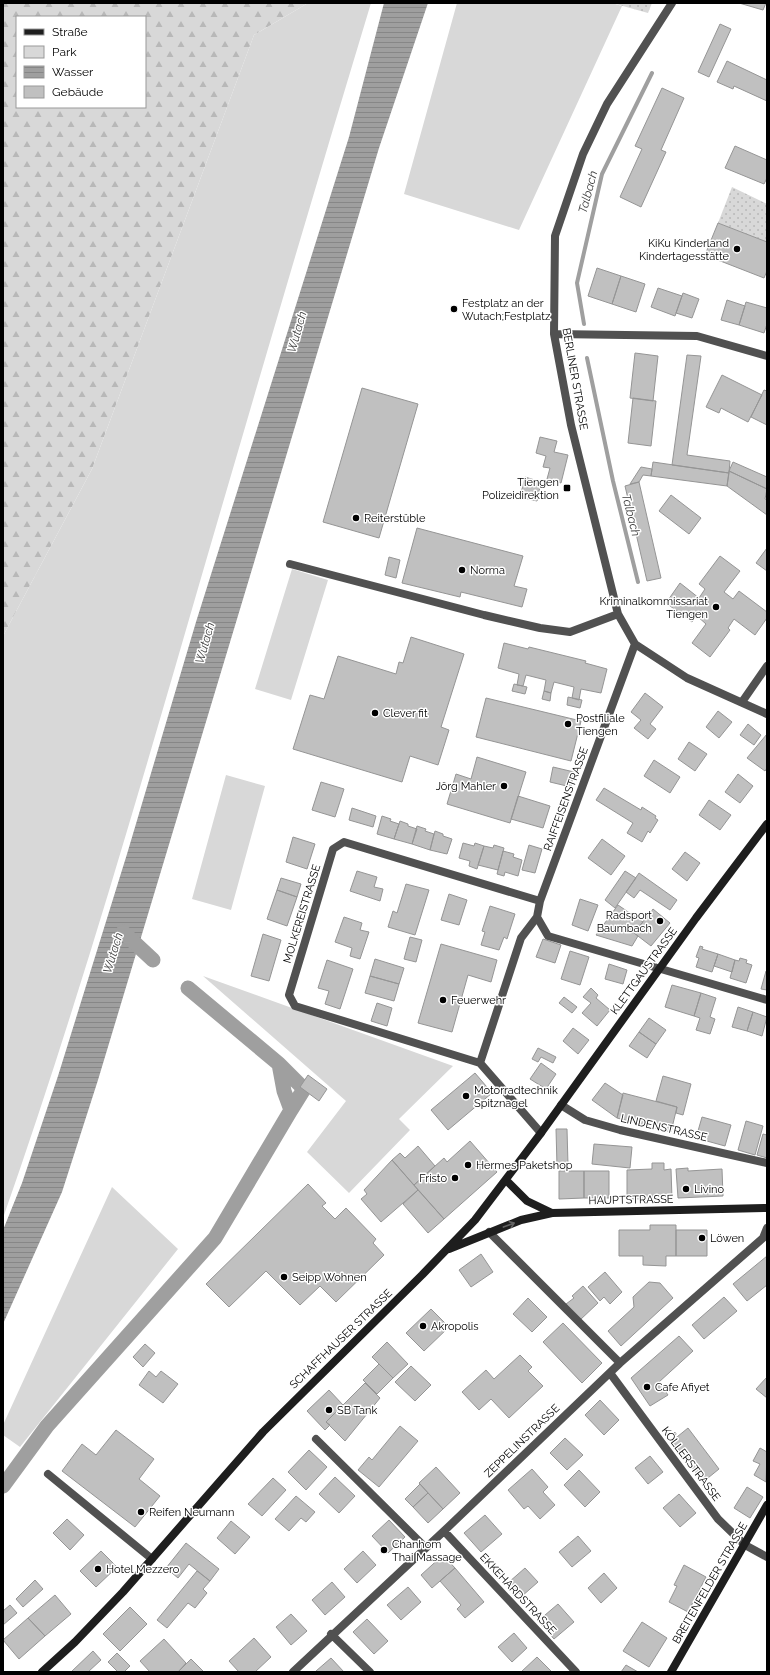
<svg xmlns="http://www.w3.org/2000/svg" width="770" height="1675" font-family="Raleway,sans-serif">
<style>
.green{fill:#d8d8d8}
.forest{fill:url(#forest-firs);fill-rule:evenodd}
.park{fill:url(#park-dots)}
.water{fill:url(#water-rules)}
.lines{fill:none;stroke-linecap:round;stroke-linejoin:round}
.stream{stroke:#9f9f9f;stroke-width:4}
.canal{stroke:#9f9f9f;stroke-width:15}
.building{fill:#c0c0c0;stroke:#959595}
.street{stroke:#515151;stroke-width:8}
.secondary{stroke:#1e1e1e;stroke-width:8}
.oneway{stroke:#626262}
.poi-dot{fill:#000;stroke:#fff;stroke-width:1.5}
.labels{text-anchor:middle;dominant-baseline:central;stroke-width:3;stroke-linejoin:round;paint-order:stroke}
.poi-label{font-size:11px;fill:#000;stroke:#fff;text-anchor:start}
.street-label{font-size:11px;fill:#000;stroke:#fff}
.water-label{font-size:12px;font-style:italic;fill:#404040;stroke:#fff}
</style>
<defs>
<pattern id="forest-firs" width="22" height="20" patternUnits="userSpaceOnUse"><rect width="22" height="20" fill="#d8d8d8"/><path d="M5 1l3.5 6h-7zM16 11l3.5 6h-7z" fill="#b8b8b8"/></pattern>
<pattern id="park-dots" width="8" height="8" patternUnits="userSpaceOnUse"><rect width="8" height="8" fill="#d8d8d8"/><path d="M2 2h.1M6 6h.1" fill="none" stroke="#b8b8b8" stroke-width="1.8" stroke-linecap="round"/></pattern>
<pattern id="water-rules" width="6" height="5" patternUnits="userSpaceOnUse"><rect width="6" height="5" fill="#9f9f9f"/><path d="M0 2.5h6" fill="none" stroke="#878787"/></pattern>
</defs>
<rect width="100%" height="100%" fill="#fff"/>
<!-- green -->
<path class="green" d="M308,3H371C313,194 257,386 201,578C139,792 77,1007 3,1218V636L92,469L254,35Z
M457,3H612L622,6L519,230L404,194Z
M292,569L328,580L291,700L255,689Z
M226,775L265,786L231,910L192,899Z
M203,976L453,1066L399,1119L410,1130L349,1193L307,1152L346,1101Z
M112,1187L178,1249L20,1447L3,1435V1425Z"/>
<!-- forest -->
<path class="forest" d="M3,3H308L254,35L92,469L3,636ZM17,17H145V107H17Z"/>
<!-- park -->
<path class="park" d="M612,3H652L648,13Z
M732,187L767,204V242L718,223Z"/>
<!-- water -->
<path class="water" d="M384,3H428L379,148L98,1080L62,1192L3,1324V1230L22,1183L58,1076L127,854L196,622L349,137Z"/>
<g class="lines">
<!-- stream -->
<path class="stream" d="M584,324L577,283L602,174L652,73
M587,358L613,481L638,582"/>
<!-- canal -->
<path class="canal" d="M123,932L153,960
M279,1064L304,1089L291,1110
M3,1486L47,1426L215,1238L291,1110L284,1091L279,1064L188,988"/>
</g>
<!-- building -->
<path class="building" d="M739,3H766L763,10Z
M720,24L731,29L709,77L698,72Z
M727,61L767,80V101L734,86L733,89L717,82Z
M662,88L684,98L661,150L666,152L641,207L620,197L642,149L635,146Z
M735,146L767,160V178L764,184L725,168Z
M718,223L767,242V271L764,278L705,255Z
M597,268L621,276L612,304L588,296Z
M621,276L645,284L636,312L612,304Z
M658,288L682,296L675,316L651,307Z
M683,293L699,299L692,318L676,313Z
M727,300L745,306L739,325L721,320Z
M746,302L767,308V324L764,333L739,325Z
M635,353L658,356L653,401L630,398Z
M687,355L701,356L687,455L730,461L729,473L672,465Z
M722,375L762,395L748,422L721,408L719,413L706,407Z
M362,388L418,404L379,538L323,522Z
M764,390L767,391V425L751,417Z
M633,398L656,401L651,446L628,443Z
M540,437L557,441L554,452L568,455L561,483L547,479L550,468L543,467L546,456L536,453Z
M653,462L729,473L727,486L651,476Z
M733,462L767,477V489L729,471Z
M641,467L652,469L651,476L643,475L639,482L630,484Z
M729,471L767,489L765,499L767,500V515L727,486Z
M525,477L541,482L537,501L520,497Z
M639,482L661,578L647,581L625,486Z
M671,495L701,518L689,534L659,511Z
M417,528L523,556L514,586L527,589L522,607L461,592L460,597L402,583Z
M767,548V571L756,563Z
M720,556L740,571L724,592L733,599L739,591L767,612V618L755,635L734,619L728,628L730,630L710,657L692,643L706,624L697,616L692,622L666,603L680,583L699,598L705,589L699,584Z
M389,557L400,560L396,578L385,575Z
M411,637L464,654L441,727L449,730L438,765L410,756L402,782L293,749L310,695L324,699L338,656L396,674L399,662L403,663Z
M504,643L528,649L529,647L586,661L585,663L607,669L601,693L581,689L579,700L572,698L574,687L554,682L551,693L544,691L546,680L526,675L523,686L517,685L519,674L498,668Z
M514,684L527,687L525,694L512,691Z
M544,691L551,693L550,701L542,699Z
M645,693L663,707L650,724L656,729L648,739L634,728L641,720L631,712Z
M568,697L582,700L580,708L567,705Z
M486,698L581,721L571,761L476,737Z
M718,711L732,722L719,738L706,727Z
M748,724L761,735L754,745L740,735Z
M767,734V768L765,771L747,758Z
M689,742L707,754L695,771L678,759Z
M477,757L526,772L510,823L447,804L456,774L471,779Z
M654,760L680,777L670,793L644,776Z
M553,767L574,772L571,787L550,782Z
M738,774L753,786L740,803L725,792Z
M321,782L344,789L335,817L312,810Z
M604,788L641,810L642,807L656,816L655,818L658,820L650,833L648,831L642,842L627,833L633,823L596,800Z
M518,796L550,806L543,828L511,819Z
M709,800L731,815L720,830L699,815Z
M352,808L376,816L373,827L349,820Z
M382,816L391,819L390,821L399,824L394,839L377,834Z
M400,821L408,824V826L417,829L412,844L394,839Z
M417,826L426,829L425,831L434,834L430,850L412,844Z
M435,831L443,834V836L452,839L447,854L430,850Z
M293,837L315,844L307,869L286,862Z
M602,839L625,856L611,875L588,858Z
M463,843L474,846L475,843L484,846L477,869L469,866L470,861L459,858Z
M494,845L504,848L498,870L478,865L484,846L493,848Z
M529,845L542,849L535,873L522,870Z
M503,851L514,854L513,857L522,860L518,876L505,872L504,876L497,874Z
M685,852L700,863L687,881L672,869Z
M357,871L377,877L374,887L383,889L380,901L350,891Z
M625,871L636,878L615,908L605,900Z
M639,873L677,900L670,910L640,890L634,898L626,892Z
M281,878L301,884L297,897L277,890Z
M406,884L429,890L415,935L388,927L393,911L397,913Z
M277,890L297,897L287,926L267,919Z
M449,894L467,900L459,925L441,920Z
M580,899L598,905L588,931L572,925Z
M618,905L643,922L634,933L638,936L632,946L596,935Z
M490,906L515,914L507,939L504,937L499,950L481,945L485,932L482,931Z
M653,909L670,923L651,946L634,933Z
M344,917L362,923L360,930L369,932L360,959L350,956L352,948L335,942Z
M263,934L281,940L269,981L251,976Z
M410,937L422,940L416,962L404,959Z
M543,939L561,945L555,963L536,957Z
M441,944L497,960L491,982L468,975L452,1032L418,1023Z
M700,946L703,947L702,949L718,954L712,972L696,967L699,958L696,957Z
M570,951L589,957L580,985L561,979Z
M718,954L735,960L732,972L714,966Z
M740,958L747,960L746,963L752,965L746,983L730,978L735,960L739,961Z
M375,959L404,968L399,984L370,976Z
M327,960L353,969L340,1009L325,1004L329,991L318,988Z
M609,964L627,970L623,984L605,979Z
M766,971H767V990L761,989Z
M370,976L399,984L394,1001L365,993Z
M672,985L701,993L694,1016L665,1007Z
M591,988L598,995L596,998L610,1010L597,1026L582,1013L591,1003L583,997Z
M701,993L716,998L710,1017L715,1019L710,1034L696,1030L700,1018L694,1016Z
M564,997L577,1007L572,1013L559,1003Z
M377,1003L392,1008L387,1026L371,1021Z
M738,1007L753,1012L747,1031L732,1027Z
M753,1012L767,1017L762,1036L747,1031Z
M649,1018L666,1030L656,1044L639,1032Z
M573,1028L589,1040L578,1054L563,1041Z
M639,1032L656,1044L647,1058L629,1046Z
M538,1048L556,1057L553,1063L541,1057L538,1062L532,1059Z
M541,1063L556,1074L546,1089L530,1079Z
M475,1073L492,1093L448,1130L431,1110Z
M308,1075L327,1089L319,1101L300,1087Z
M663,1076L691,1084L683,1115L676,1113L677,1107L656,1101Z
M605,1083L623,1095L617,1118L592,1100Z
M623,1093L677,1107L671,1132L617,1118Z
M702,1117L731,1125L725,1146L696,1138Z
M746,1121L763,1126L755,1155L738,1150Z
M556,1129H567L568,1165L557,1166Z
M763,1134L767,1135V1158L757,1155Z
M470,1141L497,1172L444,1219L414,1185L444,1158L447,1162Z
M594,1144L632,1147L630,1168L592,1164Z
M418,1146L435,1166L414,1185L392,1160L400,1153L405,1158Z
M392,1160L418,1190L381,1222L361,1199L367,1194L364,1190Z
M652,1163H664V1170L671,1169L672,1199H627V1170L652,1169Z
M688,1168V1171L722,1169L723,1196L678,1198L676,1169Z
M559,1171H584V1198L559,1199Z
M584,1171H609V1198H584Z
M308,1184L326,1203L322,1206L335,1219L346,1208L376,1239L373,1243L384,1255L336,1302L320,1286L300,1305L266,1271L229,1307L206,1284Z
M418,1190L444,1219L428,1233L403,1204Z
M650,1225H676V1256H666V1266L643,1265V1256H619V1230H650Z
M676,1230H707V1256H676Z
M481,1254L493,1272L471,1287L459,1270Z
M767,1256V1285L747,1301L733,1284Z
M605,1272L622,1292L610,1304L604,1297L600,1301L588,1287Z
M649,1282L660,1283L673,1298L621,1346L608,1331L634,1307L633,1297Z
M583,1286L598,1303L580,1320L566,1304L574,1298L572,1296Z
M724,1297L737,1311L704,1339L692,1325Z
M528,1298L547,1317L532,1332L513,1314Z
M431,1309L449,1327L424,1351L406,1333Z
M563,1323L602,1363L582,1383L543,1342Z
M679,1336L693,1351L659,1382L668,1395L650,1406L631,1378Z
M387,1342L408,1364L393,1378L372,1357Z
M145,1344L155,1353L143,1367L133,1357Z
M520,1355L532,1367L528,1371L543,1386L509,1418L491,1399L479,1410L462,1392L486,1370L494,1379Z
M379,1364L393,1378L377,1394L363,1380Z
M411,1366L431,1385L415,1401L395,1382Z
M149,1371L156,1377L161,1371L178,1384L163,1403L139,1385Z
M767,1377V1398L756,1389Z
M365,1383L380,1398L345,1441L326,1422Z
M329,1390L343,1405L326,1422L330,1425L325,1430L307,1411Z
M600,1400L619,1420L604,1435L585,1415Z
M400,1426L418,1441L379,1487L358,1470L369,1457L372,1460Z
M688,1428L719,1469L703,1482L672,1441Z
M116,1430L154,1459L139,1479L160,1496L135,1527L62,1471L82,1444L96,1455Z
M565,1438L583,1455L567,1470L550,1453Z
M760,1448L767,1452L766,1482L754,1475L760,1464L753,1461Z
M309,1450L327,1467L306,1490L288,1472Z
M650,1456L663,1472L648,1484L635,1468Z
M436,1467L460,1493L443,1509L419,1483Z
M532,1469L548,1487L543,1492L555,1505L540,1519L528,1506L524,1509L508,1490Z
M579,1470L600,1492L585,1507L564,1485Z
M335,1477L355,1496L339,1513L319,1494Z
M273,1478L286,1490L262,1516L248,1504Z
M420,1484L428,1493L413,1507L405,1499Z
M747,1487L763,1497L750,1518L734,1508Z
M428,1493L443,1509L428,1523L413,1507Z
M679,1494L696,1513L680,1527L663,1508Z
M296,1496L315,1512L306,1522L301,1518L289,1531L275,1519Z
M485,1515L502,1534L481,1552L464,1533Z
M67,1519L84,1535L70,1550L53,1533Z
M389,1520L405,1537L388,1553L372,1536Z
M231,1521L250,1537L235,1554L217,1538Z
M578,1536L591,1551L572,1567L559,1552Z
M186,1543L219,1569L210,1581L189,1564L178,1578L166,1568Z
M101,1551L117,1567L96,1587L80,1571Z
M363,1551L376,1565L357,1583L344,1569Z
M443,1555L455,1568L432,1588L421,1575Z
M684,1565L706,1577L688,1612L669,1602L677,1586L674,1585Z
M455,1568L484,1602L465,1618L457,1609L461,1605L440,1581Z
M525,1568L538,1582L522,1596L509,1582Z
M197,1571L210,1581L203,1589L207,1593L195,1608L188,1603L167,1628L157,1620Z
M604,1573L617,1588L601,1603L588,1588Z
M35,1580L43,1589L23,1607L16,1599Z
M332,1582L345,1597L325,1615L312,1600Z
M408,1587L421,1602L401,1620L387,1605Z
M55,1595L71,1614L45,1636L28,1618Z
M558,1604L574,1622L554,1639L538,1621Z
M10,1605L17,1613L3,1625V1611Z
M130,1607L147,1624L120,1651L103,1634Z
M291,1614L307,1631L291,1645L276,1627Z
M28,1618L45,1636L19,1659L3,1640Z
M367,1619L388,1641L374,1654L353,1632Z
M642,1622L667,1638L649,1667L623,1651Z
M514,1633L527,1648L512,1662L498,1647Z
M254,1638L271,1657L255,1672H239L229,1661Z
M164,1639L186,1663L178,1672H150L140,1661Z
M93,1651L101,1660L88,1672H71Z
M117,1653L130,1666L124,1672H118L108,1662Z
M537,1657L552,1672H521Z
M331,1658L344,1672H317L316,1671Z
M191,1659L204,1672H178Z
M626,1665L638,1672H621Z"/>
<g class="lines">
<!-- street -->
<path class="street" d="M672,3L607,104L583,154L555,236L554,334L571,425L618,614L635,644L687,678L767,714
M554,334L697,336L767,356
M290,564L484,615L540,628L570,632L618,614
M742,702L767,666
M540,901L344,842L333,849L289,995L295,1006L480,1063L541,1133
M537,917L548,936L767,1000
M480,1063L521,938L537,917L540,901L635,644
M561,1105L585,1120L620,1130L767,1163
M489,1232L620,1363
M610,1373L718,1519L745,1545L767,1557
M316,1439L425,1547
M48,1474L152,1559
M444,1531L576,1672
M331,1634L370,1672
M293,1672L444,1531L620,1363L763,1238L767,1228"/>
<!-- secondary -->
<path class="secondary" d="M506,1180L527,1201L552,1213L767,1208
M449,1249L521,1220L552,1213
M42,1672L75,1642L123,1592L263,1432L422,1275L475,1220L541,1133L696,918L767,824
M671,1672L767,1505"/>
</g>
<!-- one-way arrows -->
<defs><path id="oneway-shaft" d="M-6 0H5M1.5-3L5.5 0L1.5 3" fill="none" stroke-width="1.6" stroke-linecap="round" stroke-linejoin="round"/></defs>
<use class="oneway" href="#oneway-shaft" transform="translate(509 1225) rotate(-20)"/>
<!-- markers -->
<g class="poi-dot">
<circle cx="737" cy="249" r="4"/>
<circle cx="454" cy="309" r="4"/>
<rect x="563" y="484" width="8" height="8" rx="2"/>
<circle cx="356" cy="518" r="4"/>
<circle cx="462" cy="570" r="4"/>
<circle cx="716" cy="607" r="4"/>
<circle cx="375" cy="713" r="4"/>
<circle cx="568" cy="724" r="4"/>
<circle cx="504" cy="786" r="4"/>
<circle cx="660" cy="921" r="4"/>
<circle cx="443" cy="1000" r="4"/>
<circle cx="466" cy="1096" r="4"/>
<circle cx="468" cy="1165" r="4"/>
<circle cx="455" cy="1178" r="4"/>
<circle cx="686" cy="1189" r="4"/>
<circle cx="702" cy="1238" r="4"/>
<circle cx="284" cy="1277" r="4"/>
<circle cx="423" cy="1326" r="4"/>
<circle cx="647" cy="1387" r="4"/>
<circle cx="329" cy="1410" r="4"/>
<circle cx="141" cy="1512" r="4"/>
<circle cx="384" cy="1550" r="4"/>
<circle cx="98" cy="1569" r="4"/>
</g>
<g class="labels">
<!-- poi labels -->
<g class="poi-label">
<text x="729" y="243" text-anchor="end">KiKu Kinderland<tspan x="729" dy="13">Kindertagesstätte</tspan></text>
<text x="462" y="303">Festplatz an der<tspan x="462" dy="13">Wutach;Festplatz</tspan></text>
<text x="559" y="482" text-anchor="end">Tiengen<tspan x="559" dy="13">Polizeidirektion</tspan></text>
<text x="364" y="518">Reiterstüble</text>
<text x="470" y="570">Norma</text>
<text x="708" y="601" text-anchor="end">Kriminalkommissariat<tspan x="708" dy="13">Tiengen</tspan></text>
<text x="383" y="713">Clever fit</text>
<text x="576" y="718">Postfiliale<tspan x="576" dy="13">Tiengen</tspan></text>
<text x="496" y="786" text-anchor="end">Jörg Mahler</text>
<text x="652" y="915" text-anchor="end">Radsport<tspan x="652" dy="13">Baumbach</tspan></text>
<text x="451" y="1000">Feuerwehr</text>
<text x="474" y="1090">Motorradtechnik<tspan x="474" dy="13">Spitznagel</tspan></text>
<text x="476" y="1165">Hermes Paketshop</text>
<text x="447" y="1178" text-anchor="end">Fristo</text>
<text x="694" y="1189">Livino</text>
<text x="710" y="1238">Löwen</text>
<text x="292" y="1277">Seipp Wohnen</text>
<text x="431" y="1326">Akropolis</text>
<text x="655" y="1387">Cafe Afiyet</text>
<text x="337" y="1410">SB Tank</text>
<text x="149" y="1512">Reifen Neumann</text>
<text x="392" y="1544">Chanhom<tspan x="392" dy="13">Thai Massage</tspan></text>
<text x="106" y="1569">Hotel Mezzero</text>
</g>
<!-- street labels -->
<g class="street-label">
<text transform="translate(575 379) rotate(80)">BERLINER STRASSE</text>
<text transform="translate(566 799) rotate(-70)">RAIFFEISENSTRASSE</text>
<text transform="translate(302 914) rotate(-73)">MOLKEREISTRASSE</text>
<text transform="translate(644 971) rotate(-54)">KLETTGAUSTRASSE</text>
<text transform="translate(664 1128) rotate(13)">LINDENSTRASSE</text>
<text transform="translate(631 1200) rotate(-1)">HAUPTSTRASSE</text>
<text transform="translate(341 1339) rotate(-44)">SCHAFFHAUSER STRASSE</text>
<text transform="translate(522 1441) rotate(-44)">ZEPPELINSTRASSE</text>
<text transform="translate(691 1464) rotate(53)">KÖLLERSTRASSE</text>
<text transform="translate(710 1583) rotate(-60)">BREITENFELDER STRASSE</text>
<text transform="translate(518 1594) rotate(47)">EKKEHARDSTRASSE</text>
</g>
<!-- water labels -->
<g class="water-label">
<text transform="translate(588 192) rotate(-75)">Talbach</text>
<text transform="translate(297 332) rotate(-74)">Wutach</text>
<text transform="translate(631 515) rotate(76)">Talbach</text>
<text transform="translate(205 643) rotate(-74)">Wutach</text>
<text transform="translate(113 953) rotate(-73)">Wutach</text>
</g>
</g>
<!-- border -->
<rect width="770" height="1675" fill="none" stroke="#000000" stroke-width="8"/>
<!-- legend -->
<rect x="16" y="16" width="130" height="92" fill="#ffffff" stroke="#999999"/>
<rect x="24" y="29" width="20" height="6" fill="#1e1e1e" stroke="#999999"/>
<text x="52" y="36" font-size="12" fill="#000000">Straße</text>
<rect x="24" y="46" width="20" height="12" fill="#d8d8d8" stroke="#999999"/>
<text x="52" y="56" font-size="12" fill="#000000">Park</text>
<rect x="24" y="66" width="20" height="12" fill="url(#water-rules)" stroke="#999999"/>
<text x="52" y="76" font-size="12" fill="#000000">Wasser</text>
<rect x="24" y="86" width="20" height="12" fill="#c0c0c0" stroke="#999999"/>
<text x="52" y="96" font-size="12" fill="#000000">Gebäude</text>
</svg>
